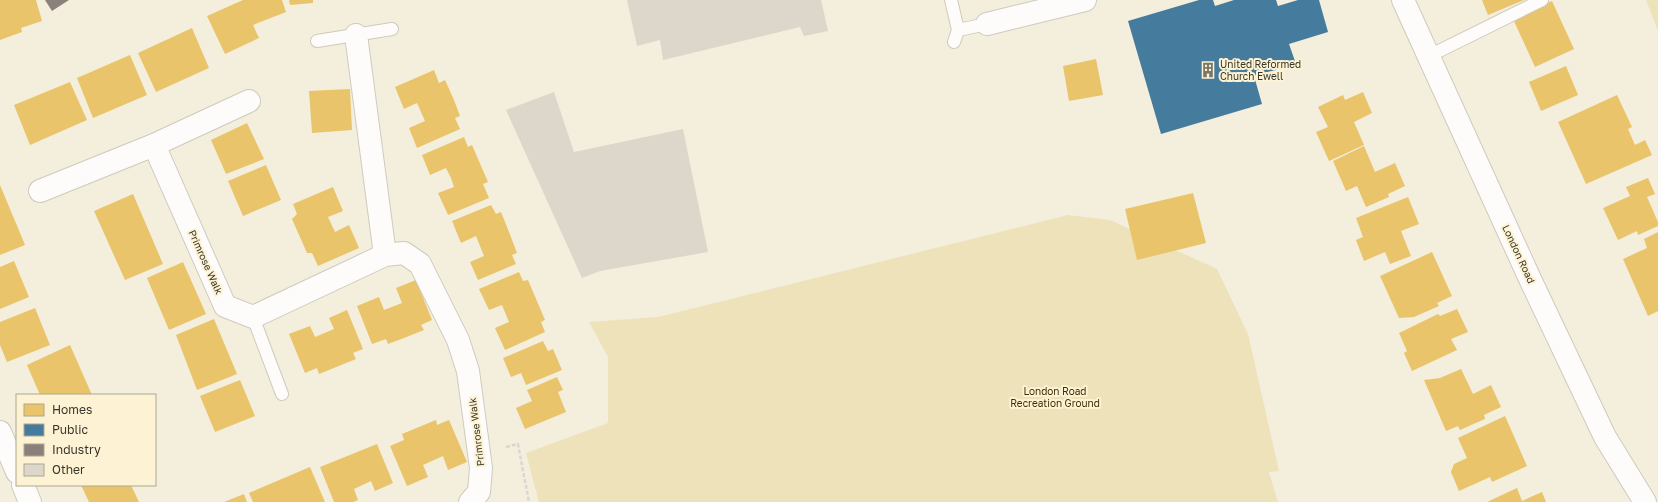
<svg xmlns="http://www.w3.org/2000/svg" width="1658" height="502" font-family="'Golos Text',sans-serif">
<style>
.green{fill:#eee2bb}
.homes{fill:#e9c46a}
.public{fill:#457b9d}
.industry{fill:#8a817c}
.building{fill:#dcd7ca}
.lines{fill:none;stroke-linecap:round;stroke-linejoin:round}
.service-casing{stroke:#cecabd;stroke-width:14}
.minor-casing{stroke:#cecabd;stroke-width:24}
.secondary-casing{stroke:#cecabd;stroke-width:24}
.path{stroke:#d8d7d2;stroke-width:2.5;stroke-dasharray:4 2;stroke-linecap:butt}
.service{stroke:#fdfcfa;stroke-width:12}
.minor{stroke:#fdfcfa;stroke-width:22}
.secondary{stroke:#fdfcfa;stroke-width:22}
.labels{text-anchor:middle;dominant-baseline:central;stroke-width:4;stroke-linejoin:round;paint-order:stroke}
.poi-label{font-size:10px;fill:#383529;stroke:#fdf3d4;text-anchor:start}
.street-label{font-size:10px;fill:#383529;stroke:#fdf3d4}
.park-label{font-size:10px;fill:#3e3000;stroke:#fdf3d4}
</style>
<rect width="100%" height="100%" fill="#f4eedd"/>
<!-- green -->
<path class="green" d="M1646,0H1658V31Z
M1068,215L1110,220L1217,269L1248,334L1279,471L1269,472L1278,502H539L526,453L608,423V357L589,322L658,317Z"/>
<!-- homes -->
<path class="homes" d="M0,0H36L42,21L21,28L22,32L0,40Z
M243,0H282L286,12L253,25L259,38L225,54L207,16Z
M289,0H313V3L290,5Z
M1482,0H1524L1488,15Z
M1552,1L1574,49L1535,67L1513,19Z
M192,28L209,68L156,92L138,53Z
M130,55L147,95L93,118L77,78Z
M1096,59L1103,95L1069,101L1063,66Z
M1566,66L1578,95L1541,111L1529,82Z
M434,70L439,83L445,80L454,100L460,116L455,118L460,129L417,148L409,128L425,121L417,103L404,109L395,87Z
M70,82L87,120L30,145L14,105Z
M350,89L352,130L312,133L309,91Z
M1363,92L1372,113L1354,122L1364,145L1329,161L1316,132L1328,127L1318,107L1343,95L1345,100Z
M1617,95L1632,127L1628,129L1635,145L1645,140L1652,155L1586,184L1558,122Z
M247,123L264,159L226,174L211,140Z
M464,137L468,147L472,145L488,182L483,184L489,198L448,215L438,193L454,187L451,178L446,168L430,175L422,155Z
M1364,146L1375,172L1395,163L1405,186L1388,194L1389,197L1366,207L1357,186L1346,191L1333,161Z
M266,165L281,200L243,216L228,181Z
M1648,178L1655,194L1647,197L1658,222V226L1638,235L1637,231L1618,240L1603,208L1630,196L1626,187Z
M0,185L25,245L0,255Z
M333,187L343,211L328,217L335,232L349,225L359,248L318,266L312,253H307L292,219L297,214L293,204Z
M1193,193L1206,243L1137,260L1125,209Z
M133,194L163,264L125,280L94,211Z
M1408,197L1419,224L1401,231L1411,256L1390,264L1385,252L1364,261L1356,240L1363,237L1356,218Z
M491,205L496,214L501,212L509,232L517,253L512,255L516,264L478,280L470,262L484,256L476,236L461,243L452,221Z
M1658,232V311L1648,316L1623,259L1647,248L1644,239Z
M1432,252L1452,296L1437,303L1439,306L1414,317L1399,318L1380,276Z
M14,261L29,297L0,309V267Z
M183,262L206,314L169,330L147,278Z
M519,272L523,281L528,280L545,320L541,322L545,332L505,350L495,328L509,322L502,305L489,310L479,289Z
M416,280L432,320L421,325L424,330L404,338L388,344L386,339L372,344L357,306L379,297L384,310L402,303L396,288Z
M35,308L50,345L7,362L0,345V322Z
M1457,309L1468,332L1451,339L1457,350L1412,371L1404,353L1407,351L1399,333L1438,314L1440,316Z
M347,310L363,349L353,353L356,359L319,374L317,368L305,373L289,334L310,326L315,337L334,329L329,318Z
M214,319L237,374L197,390L176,335Z
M543,341L548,351L553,349L562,370L526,385L521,373L511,377L503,358Z
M70,345L92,395H40L27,365Z
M1461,369L1473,394L1491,385L1501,407L1484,415L1485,419L1460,430L1458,426L1446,431L1424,380L1440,378Z
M557,377L563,390L558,392L566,412L525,429L516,408L532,401L527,390Z
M240,380L255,416L215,432L200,396Z
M1505,416L1527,466L1492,482L1490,477L1459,491L1451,472L1454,464L1467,458L1458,438Z
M436,420L437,425L449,420L467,462L448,470L443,456L423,465L428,477L407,486L390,446L404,440L402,434Z
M377,444L393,483L375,491L371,481L354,489L358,500L353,502H334L320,467Z
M310,467L325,502H253L249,493Z
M81,485H131L139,502H89Z
M1517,488L1522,501L1542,492L1546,502H1487Z
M244,494L247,502H224Z"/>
<!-- public -->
<path class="public" d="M1199,0H1213L1215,6L1234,0H1276L1278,6L1298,0H1319L1328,32L1289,44L1296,64L1254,76L1262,104L1161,134L1128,21Z"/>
<!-- industry -->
<path class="industry" d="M45,0H69L52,11Z"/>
<!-- building -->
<path class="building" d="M627,0H821L828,31L804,36L800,27L663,60L660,40L637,46Z
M554,92L574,152L683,129L708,252L600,271L582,278L506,110Z"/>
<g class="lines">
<!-- service casing -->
<g class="service-casing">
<path id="service" d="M951,0L958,30
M317,41L392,29
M954,42L958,30L987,24
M1429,56L1542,0
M253,317L282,394"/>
</g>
<!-- minor casing -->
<g class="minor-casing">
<path id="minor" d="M987,24L1085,0
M356,35L385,255L404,253L420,264L458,340L468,371L481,468L479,492L470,502
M154,145L225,306L253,317L385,255
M40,191L154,145L249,101
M0,432L17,472
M23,485L30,502"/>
</g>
<!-- secondary casing -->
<g class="secondary-casing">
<path id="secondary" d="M1403,0L1530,279L1605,437L1645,502"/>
</g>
<!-- path -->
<path class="path" d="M506,447L518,444L529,502"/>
<!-- service -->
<use href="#service" class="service"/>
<!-- minor -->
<use href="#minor" class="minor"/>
<!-- secondary -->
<use href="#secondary" class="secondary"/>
</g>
<!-- icons -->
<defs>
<g id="building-bare" transform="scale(1.2)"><path d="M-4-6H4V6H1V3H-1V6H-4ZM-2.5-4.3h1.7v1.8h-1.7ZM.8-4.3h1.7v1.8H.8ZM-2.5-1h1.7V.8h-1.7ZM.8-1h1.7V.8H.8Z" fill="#7a7668" stroke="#fdf3d4" stroke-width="2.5" paint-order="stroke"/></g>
</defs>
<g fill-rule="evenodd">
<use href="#building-bare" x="1208" y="70"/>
</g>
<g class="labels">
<!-- poi labels -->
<g class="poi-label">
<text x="1220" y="64">United Reformed<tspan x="1220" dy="12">Church Ewell</tspan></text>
</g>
<!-- street labels -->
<g class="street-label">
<text transform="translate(1519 254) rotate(65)">London Road</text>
<text transform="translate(206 262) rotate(66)">Primrose Walk</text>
<text transform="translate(476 432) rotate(-97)">Primrose Walk</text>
</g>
<!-- park labels -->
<g class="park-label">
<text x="1055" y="391">London Road<tspan x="1055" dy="12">Recreation Ground</tspan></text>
</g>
</g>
<!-- legend -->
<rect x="16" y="394" width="140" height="92" fill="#fdf3d4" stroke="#aea790"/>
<rect x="24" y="404" width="20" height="12" fill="#e9c46a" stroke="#aea790"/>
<text x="52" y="414" font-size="12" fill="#383529">Homes</text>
<rect x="24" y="424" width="20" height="12" fill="#457b9d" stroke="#aea790"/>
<text x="52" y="434" font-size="12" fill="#383529">Public</text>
<rect x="24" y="444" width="20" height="12" fill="#8a817c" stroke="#aea790"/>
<text x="52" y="454" font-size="12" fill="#383529">Industry</text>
<rect x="24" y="464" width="20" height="12" fill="#dcd7ca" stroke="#aea790"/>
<text x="52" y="474" font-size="12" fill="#383529">Other</text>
</svg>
